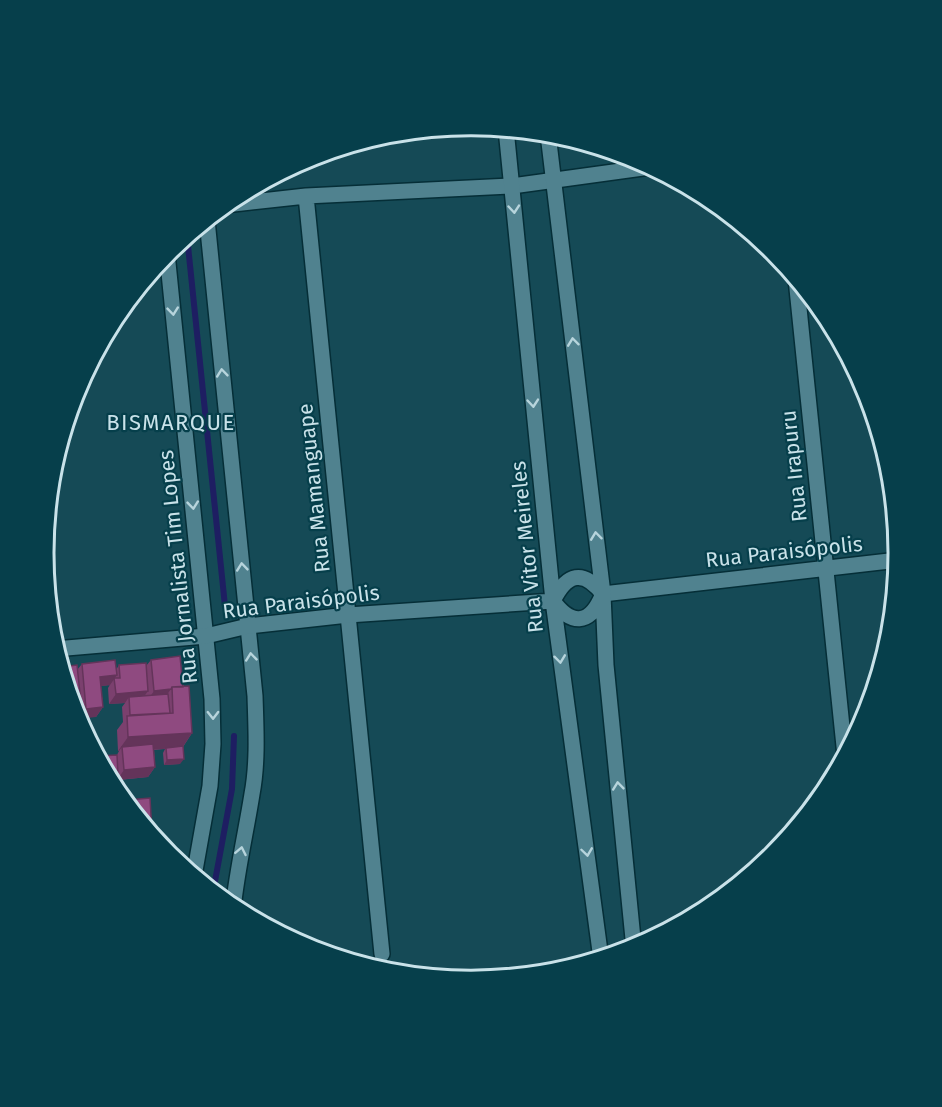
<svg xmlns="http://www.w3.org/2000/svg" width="942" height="1107" font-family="'Fira Sans',sans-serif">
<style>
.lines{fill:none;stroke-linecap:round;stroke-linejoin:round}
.stream{stroke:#1e1e62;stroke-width:6}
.minor-casing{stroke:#052e37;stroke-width:18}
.tertiary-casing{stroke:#052e37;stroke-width:18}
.minor{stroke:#50828f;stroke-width:15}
.tertiary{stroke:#50828f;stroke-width:15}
.wall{fill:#7b406e}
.shaded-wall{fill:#64345a}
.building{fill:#8f4a80;stroke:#64345a;stroke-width:1.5}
.oneway{stroke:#b7d4dc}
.labels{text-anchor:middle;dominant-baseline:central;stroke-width:4.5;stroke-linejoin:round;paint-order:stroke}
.street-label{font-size:21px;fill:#c9e2e9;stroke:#063f4b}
.neighbourhood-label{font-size:22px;letter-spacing:1.5px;fill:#c9e2e9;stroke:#063f4b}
.rim{fill:none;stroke:#c9e2e9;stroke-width:3}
</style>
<rect width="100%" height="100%" fill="#154a56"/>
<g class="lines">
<!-- stream -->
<path class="stream" d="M187,236L225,606
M213,892L232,789L234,736"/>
<!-- minor casing -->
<g class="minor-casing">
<path id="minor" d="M306,196L382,954
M225,205L306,196L512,186L650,167
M207,220L255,696C256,728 258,762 252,794C246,832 237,870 233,909
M167,253L212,699L213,744L210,786L194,876
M796,279L845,756
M603,594L898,560
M601,956L614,955"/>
</g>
<!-- tertiary casing -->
<g class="tertiary-casing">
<path id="tertiary" d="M506,129L553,601L601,959
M548,134L603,594L606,665L634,949
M553,601C571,625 589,626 602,596
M553,601C567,573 583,569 603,594
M55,649L206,636L248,626L348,615L553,601"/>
</g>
<!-- minor -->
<use href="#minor" class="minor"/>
<!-- tertiary -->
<use href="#tertiary" class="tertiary"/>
</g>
<!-- wall -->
<path class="wall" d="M151,660L183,687L192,733L183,747L180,764L164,765L163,753L165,749L154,750L155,767L148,777L119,780L115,791L97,757L98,756L117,755L119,751H118L117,730L123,722L122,707L125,703L109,704L108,688L113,680L110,685L101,686L103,707L96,717H76L77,670L82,664L116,670L119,665L146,666Z"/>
<!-- shaded-wall -->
<path class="shaded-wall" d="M117,675L110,685L93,687L100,677Z
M171,689L164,699L147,701L154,691Z
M148,691L141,701L129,697L125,703L109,704L116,694Z
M81,703L74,712L72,704Z
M103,707L96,717L79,719L86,709Z
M192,733L182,748L123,751L122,747L119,751H118L128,737Z
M184,759L180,764L164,765L167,760Z
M155,767L148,777L117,780L124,770Z"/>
<!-- building -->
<path class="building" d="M180,656L183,687H172L171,689L154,691L151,660Z
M115,660L117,675L100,677L103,707L86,709L82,664Z
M146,663L148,691L116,694L114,678H120L119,665Z
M77,665L81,703L72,704L61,667Z
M189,686L192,733L128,737L127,716L173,713L172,687Z
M168,694L170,713L130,715L129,697Z
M87,709L89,742L76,717L74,710Z
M153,744L155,767L124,770L122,747Z
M183,746L184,759L167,760L166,748Z
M117,755L118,774L107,775L98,758V756Z
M118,774L120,792L117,793L107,775Z
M150,798L152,833H150L128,806L127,800Z"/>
<!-- one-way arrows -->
<defs><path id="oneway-chevron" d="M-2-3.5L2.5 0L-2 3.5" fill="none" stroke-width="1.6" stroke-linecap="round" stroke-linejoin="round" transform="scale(1.5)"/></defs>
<g class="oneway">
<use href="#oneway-chevron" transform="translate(514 209) rotate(85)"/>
<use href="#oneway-chevron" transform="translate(173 311) rotate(84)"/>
<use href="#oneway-chevron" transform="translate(573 342) rotate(-97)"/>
<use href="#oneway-chevron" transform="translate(222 373) rotate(-96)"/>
<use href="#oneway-chevron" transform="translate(533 403) rotate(85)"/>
<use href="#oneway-chevron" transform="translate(193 505) rotate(84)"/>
<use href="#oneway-chevron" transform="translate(596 536) rotate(-97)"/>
<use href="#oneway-chevron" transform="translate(242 567) rotate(-96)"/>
<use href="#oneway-chevron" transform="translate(251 657) rotate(-96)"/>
<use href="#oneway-chevron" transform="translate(560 659) rotate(83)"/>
<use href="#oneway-chevron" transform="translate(213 715) rotate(89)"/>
<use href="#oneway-chevron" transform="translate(618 786) rotate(-96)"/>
<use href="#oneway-chevron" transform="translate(241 851) rotate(-79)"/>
<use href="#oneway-chevron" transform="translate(587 852) rotate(82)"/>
</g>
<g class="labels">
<!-- street labels -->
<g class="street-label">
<text transform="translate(794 466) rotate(-96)">Rua Irapuru</text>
<text transform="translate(314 488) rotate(-96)">Rua Mamanguape</text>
<text transform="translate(527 547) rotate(-96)">Rua Vitor Meireles</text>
<text transform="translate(784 552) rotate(-6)">Rua Paraisópolis</text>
<text transform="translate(178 567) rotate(-96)">Rua Jornalista Tim Lopes</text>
<text transform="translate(301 602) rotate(-7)">Rua Paraisópolis</text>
</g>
<!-- neighbourhood labels -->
<g class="neighbourhood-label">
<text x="171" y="422">BISMARQUE</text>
</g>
</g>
<!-- crop -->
<path d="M0 0H942V1107H0ZM54 553a417 417 0 1 1 834 0a417 417 0 1 1-834 0Z" fill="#063f4b" fill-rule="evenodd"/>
<path class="rim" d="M54 553a417 417 0 1 1 834 0a417 417 0 1 1-834 0Z"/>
</svg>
